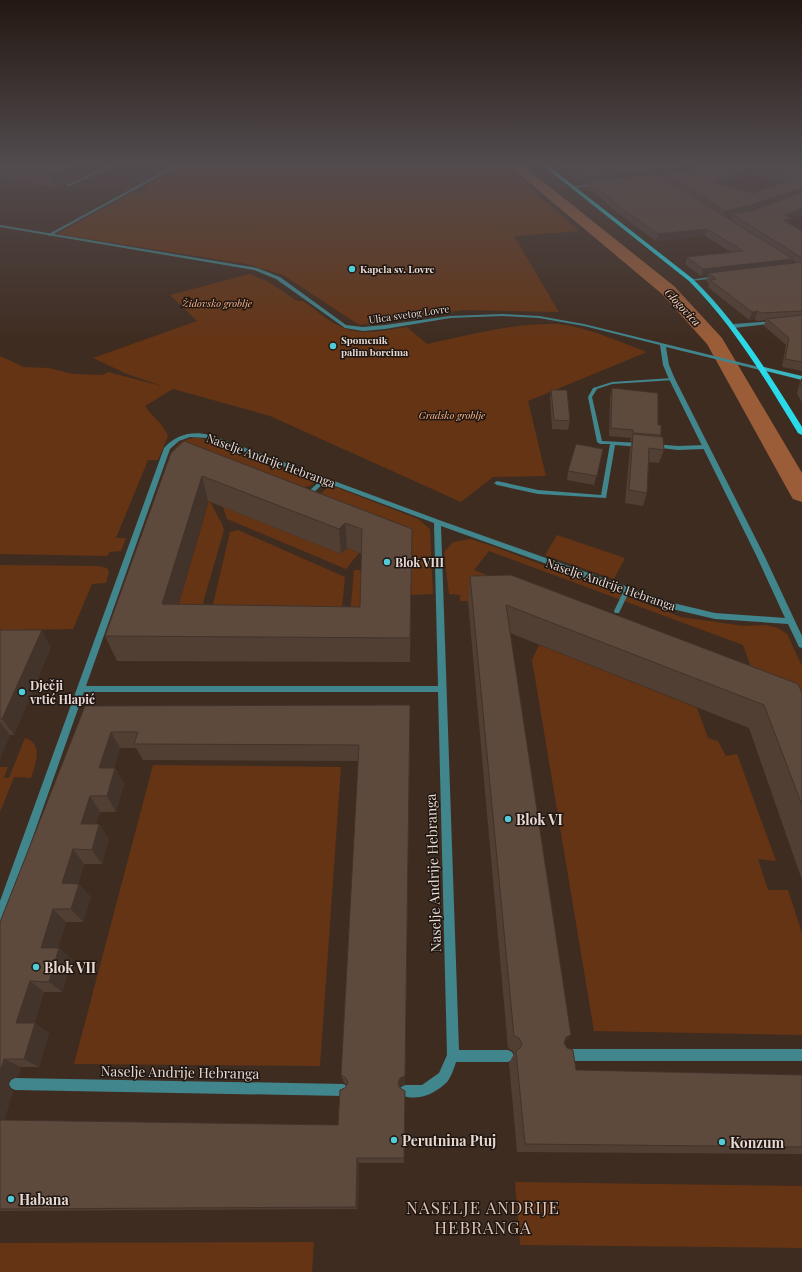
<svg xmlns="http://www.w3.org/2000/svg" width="802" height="1272" font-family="'Playfair Display',serif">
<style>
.green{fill:#653414;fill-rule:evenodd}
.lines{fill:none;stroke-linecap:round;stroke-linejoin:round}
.river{fill:#9b5d38;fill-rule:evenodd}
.service{fill:#41858d;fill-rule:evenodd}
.minor{fill:#41858d;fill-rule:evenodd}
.secondary{fill:#3bb5c1;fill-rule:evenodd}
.primary{fill:#2adae9;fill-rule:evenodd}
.wall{fill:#513f34;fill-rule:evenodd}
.shaded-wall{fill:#42332b}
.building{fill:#5e493d;stroke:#42332b;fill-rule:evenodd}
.poi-dot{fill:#52cbd8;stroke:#1f1611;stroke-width:1.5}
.labels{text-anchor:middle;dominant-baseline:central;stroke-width:3;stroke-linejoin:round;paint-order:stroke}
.far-poi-label{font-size:10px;font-weight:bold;fill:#e7d9d2;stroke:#1f1611;text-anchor:start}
.far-park-label{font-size:10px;font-style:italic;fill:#fdb58c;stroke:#1f1611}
.far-street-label{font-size:10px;fill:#e7d9d2;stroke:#1f1611}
.far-water-label{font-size:11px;font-style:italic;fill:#fbd5c1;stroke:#1f1611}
.street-label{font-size:12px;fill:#e7d9d2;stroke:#1f1611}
.poi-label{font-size:12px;font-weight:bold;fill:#e7d9d2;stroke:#1f1611;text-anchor:start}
.near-poi-label{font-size:14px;font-weight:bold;fill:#e7d9d2;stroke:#1f1611;text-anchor:start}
.near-street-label{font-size:14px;fill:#e7d9d2;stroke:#1f1611}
.near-quarter-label{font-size:17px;letter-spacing:1px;fill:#dfc5b7;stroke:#1f1611}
</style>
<rect width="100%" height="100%" fill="#3f2c20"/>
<!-- green -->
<path class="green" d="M194,164H504L579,231L514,236L559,312L463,310L359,325L283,275L247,264L57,234L130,194L147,190L145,186L182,166Z
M250,274L269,282L297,301H303C315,309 326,320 339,326C361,337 385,330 407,327L427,344C468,336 511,323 554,324C584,325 619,342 647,352L528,401L546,476L493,477L461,502L270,416L173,389L145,406C153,418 162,422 168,436L158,460H148L116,538H126L121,551L110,552L107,556L0,554V356L24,367L49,368L73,374L103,375L108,372L165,387L127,374L93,358L197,321L170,295Z
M193,438H200L312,479L314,481C313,486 308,486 304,487L321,494L327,487H335L418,519L430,529L433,594L411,595V554L170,459C175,446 179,441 193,438Z
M209,500L222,524L224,530L199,617L174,621Z
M223,507L341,554L347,548L359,553L346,569L227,519Z
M238,530L345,577L341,617H210L230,532Z
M557,535L625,558L614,579L545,555Z
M470,539L495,547L681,617L744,626L766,625L778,628L787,634L802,666V711L468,601H460V595L449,594L444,552L453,542ZM489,551L743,645L754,676L474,570Z
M0,565L98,566L107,568L109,572L106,583L92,584L73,629L20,630L0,647Z
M354,570H363L362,616H350Z
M539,645L697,708L708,738L718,741L726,756L737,754L776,861L758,859L768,890H788L802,933V1035L594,1031L532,660Z
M25,738C44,743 35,765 31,778L14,777L0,812V767H8L4,778H9Z
M153,765L341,767L320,1066L74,1064Z
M515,1182L802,1186V1248L520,1245Z
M314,1242L312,1272H0V1243Z"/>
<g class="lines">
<!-- river -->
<path class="river" d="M507,164H521L674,286L722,338L802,473V502L793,499L790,494L707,344L662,294Z"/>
<!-- service -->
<path class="service" d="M114,164H118L69,186L66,185Z
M175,165L178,166L50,236L47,235Z
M672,378H674V380L612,384L597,389L592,397L602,441L640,443L643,445L640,447L615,445L606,498L538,494L497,485L494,483L497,481L538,490L601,495L610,444H600L597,442L588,397L593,388L612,382Z
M654,444L678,446L705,445L708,447L705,449L678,450L652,447V445Z
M325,477L328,479L327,480L311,495H307V493L323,478Z
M625,588H629L630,590L619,613H615L614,611Z"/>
<!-- minor -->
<path class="minor" d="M598,183L599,185L572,188L570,187Z
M0,225L257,268L280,277L346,325L363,327L385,325L450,316L502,314L539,316L584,324L767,369L764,371L666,347L669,365L675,379L765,557L795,621L802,636V648L799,647L788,624L715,619L672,609L441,526L459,1050H508L512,1052L514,1056L512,1060L508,1062H456C454,1068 451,1077 447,1082C435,1094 417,1102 401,1095L399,1091L401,1087L405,1085H422L439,1073L447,1055L438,692H84L5,916L4,920L0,921V901L164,448C177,434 192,431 210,435L439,520L673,603L715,613L785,618L757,557L669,379L663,365L660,345L584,326L539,318L502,316L450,318L385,329L363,331L345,328L276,279L254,270L0,227ZM190,437L207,438L434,523L438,686H86L170,449L179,441Z
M716,276L718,277V278L691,281L689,280Z
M775,321L777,322V323L734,328L731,326L734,324Z
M563,1049H802V1061H563L559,1059L557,1055L559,1051Z
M15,1078L343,1084L347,1086L349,1090L347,1094L343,1096L15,1090L11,1088L9,1084L11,1080Z"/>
<!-- secondary -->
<path class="secondary" d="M764,367L802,376V380L762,370L761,369Z"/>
<!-- primary -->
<path class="primary" d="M541,164H546L693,279C738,323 769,374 802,427V435L798,433C765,379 734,326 689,281Z"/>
</g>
<!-- wall -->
<path class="wall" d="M0,164H96L89,167L91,172L55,188L0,177Z
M555,164H640L649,175L655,174L640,164H703L687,170L705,164H802V214L791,218L792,219L790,224L802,231V371L782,367L786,345L764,326L766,320L757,321L755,319L749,320L708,287L709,283L706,281L708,276H701L685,264L687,257L731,252L705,236L656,241L619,214L606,203V202L587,188L588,184H582ZM750,173L784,183L753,193L721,184ZM659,175H666L665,179ZM732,215L730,220L726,217ZM792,260L797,263L791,264Z
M802,377V402L797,394L800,381Z
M612,388L658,425L661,435V437L664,450L659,463L649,462L647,493L643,506L625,503L630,448L632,441H630L631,438L609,436L610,396Z
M551,390L570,421L568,430L552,429L550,398Z
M603,449L594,485L567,480L568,471Z
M171,453L412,529L410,662L117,661L105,636ZM208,501L341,554L347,548L362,554L360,607L178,605Z
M470,576L802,693V880L749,728L510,633L564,1043L576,1070L802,1075V1154L517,1152L509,1063L514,1054L513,1051L508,1048L468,601Z
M0,630L51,647L14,735H10L0,759Z
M410,705L405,1084L400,1086L399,1088H400L405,1091L404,1163H359L358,1209L0,1211V922L85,706ZM120,748H136L143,760L359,761L341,1075L344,1083L347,1085L345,1088L338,1125L4,1120L13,1091L10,1089L8,1085L10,1079L18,1077L21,1067H39L49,1033L34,1023L44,992H62L72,960L59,948H58L66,922H83L91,897L78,884L84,864H102L109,839L99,824H96L100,812H116L124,784L115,768H114Z"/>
<!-- shaded-wall -->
<path class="shaded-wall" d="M77,164H96L89,167L91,172L55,188L51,175Z
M689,164H703L679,174H666V175H657L659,169Z
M752,167L750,173L711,188L713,182Z
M650,171L649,177L588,181V184H582L583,178Z
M802,188V193L749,212L732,214V215L723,217L725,211Z
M802,208V214L788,219H792L789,225L781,226L785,215Z
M707,229L705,236L656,241L658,234Z
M793,259L790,266L708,273V276H701L703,269Z
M758,311L755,319L749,320L752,312Z
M202,476L208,501L171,629L162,604Z
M345,523L347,548L341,554L339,529Z
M42,630L51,647L14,735L2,719Z
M0,722L10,735L0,759Z
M111,732L120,748L109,783L99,768Z
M115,768L124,784L116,812L107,796Z
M90,796L100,812L92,838L81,824Z
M99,824L109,839L102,864L92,850Z
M73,849L84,864L74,897L62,883Z
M79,884L91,897L83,922L71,909Z
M53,909L66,922L54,960L41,948Z
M59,948L72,960L62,992L49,982Z
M30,981L44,992L32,1033L16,1023Z
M35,1023L49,1033L39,1067L24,1059Z
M571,1035L561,1048L566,1037Z
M4,1059L21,1067L18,1077L10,1079L8,1085L10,1089L13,1091L2,1126L0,1125V1069Z
M405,1076V1084L400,1086L398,1090V1083L400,1078Z
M357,1158L359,1163L358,1209L356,1207Z"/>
<!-- building -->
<path class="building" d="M0,164H77L51,175L0,165Z
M564,164H640L650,171L583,178Z
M651,164H689L680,167L659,169Z
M705,164H780L802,169V188L751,205L725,211L666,174L689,170ZM752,167L795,179L753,193L713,182Z
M657,174L793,259L703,269L687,257L743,251L707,229L658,234L620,207L607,196H608L588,181Z
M802,192V208L785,215L792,219L783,220L802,231V258L732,214L754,210Z
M802,262V311L760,313L758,311L752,312L710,280L716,279L708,273Z
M802,315V362L785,359L789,338L767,319Z
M802,379V389L800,386Z
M612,388L658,393V425H661V435L633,433V430L611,428Z
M551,390H567L570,421L554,420Z
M633,434L663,437L664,450L649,448L647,493L629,490Z
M184,441L412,529L410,638L105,636L171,453ZM202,476L339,529L345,523L362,529L360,607L162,604Z
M576,444L603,449L597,476L568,471Z
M511,575L798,684L802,693V805L764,705L506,605L571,1035L566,1037L564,1043L567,1048L573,1050L576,1070L802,1075V1147L525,1144L516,1051L520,1048L522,1043L519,1038L514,1036L470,576Z
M0,630H42L2,719H0Z
M410,705L405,1076L400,1078L398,1083L400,1088L405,1091L404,1158H357L356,1207L0,1209V1120L338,1125L340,1090L345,1088L348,1083L346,1078L341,1075L359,745L134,744L138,732H111L99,768H115L107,796H90L81,824H99L92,850L73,849L62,883L79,884L71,909H53L41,948H59L49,982L30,981L16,1023H35L24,1059H4L1,1069H0V922L85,706Z"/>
<!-- sky -->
<linearGradient id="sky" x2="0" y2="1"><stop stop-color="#231812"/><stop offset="0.48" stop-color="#524b4e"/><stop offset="1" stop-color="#524b4e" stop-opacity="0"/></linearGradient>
<rect width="802" height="342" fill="url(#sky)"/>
<!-- markers -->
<g class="poi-dot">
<circle cx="352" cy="269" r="4"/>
<circle cx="333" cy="346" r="4"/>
<circle cx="387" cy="562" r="4"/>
<circle cx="22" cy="692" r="4"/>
<circle cx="508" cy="819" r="4"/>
<circle cx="36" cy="967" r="4"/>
<circle cx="394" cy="1140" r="4"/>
<circle cx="722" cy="1142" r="4"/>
<circle cx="11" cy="1199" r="4"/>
</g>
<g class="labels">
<!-- far-poi labels -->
<g class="far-poi-label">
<text x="360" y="269">Kapela sv. Lovre</text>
<text x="341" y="340">Spomenik<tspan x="341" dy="12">palim borcima</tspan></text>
</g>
<!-- far-park labels -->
<g class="far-park-label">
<text x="217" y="303">Židovsko groblje</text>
<text x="452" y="415">Gradsko groblje</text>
</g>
<!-- far-street labels -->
<g class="far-street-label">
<text transform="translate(409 314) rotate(-8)">Ulica svetog Lovre</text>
</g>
<!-- far-water labels -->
<g class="far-water-label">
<text transform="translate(683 307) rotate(47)">Glogovica</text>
</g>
<!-- street labels -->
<g class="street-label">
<text transform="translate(271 460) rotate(20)">Naselje Andrije Hebranga</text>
<text transform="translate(611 584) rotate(19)">Naselje Andrije Hebranga</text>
</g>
<!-- poi labels -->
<g class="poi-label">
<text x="395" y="562">Blok VIII</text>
<text x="30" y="685">Dječji<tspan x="30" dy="14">vrtić Hlapić</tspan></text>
</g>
<!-- near-poi labels -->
<g class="near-poi-label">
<text x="516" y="819">Blok VI</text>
<text x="44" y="967">Blok VII</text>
<text x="402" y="1140">Perutnina Ptuj</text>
<text x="730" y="1142">Konzum</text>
<text x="19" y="1199">Habana</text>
</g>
<!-- near-street labels -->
<g class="near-street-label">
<text transform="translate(433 873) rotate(-92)">Naselje Andrije Hebranga</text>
<text transform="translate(180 1072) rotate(1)">Naselje Andrije Hebranga</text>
</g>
<!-- near-quarter labels -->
<g class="near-quarter-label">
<text x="483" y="1207">NASELJE ANDRIJE<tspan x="483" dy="20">HEBRANGA</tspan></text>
</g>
</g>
</svg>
